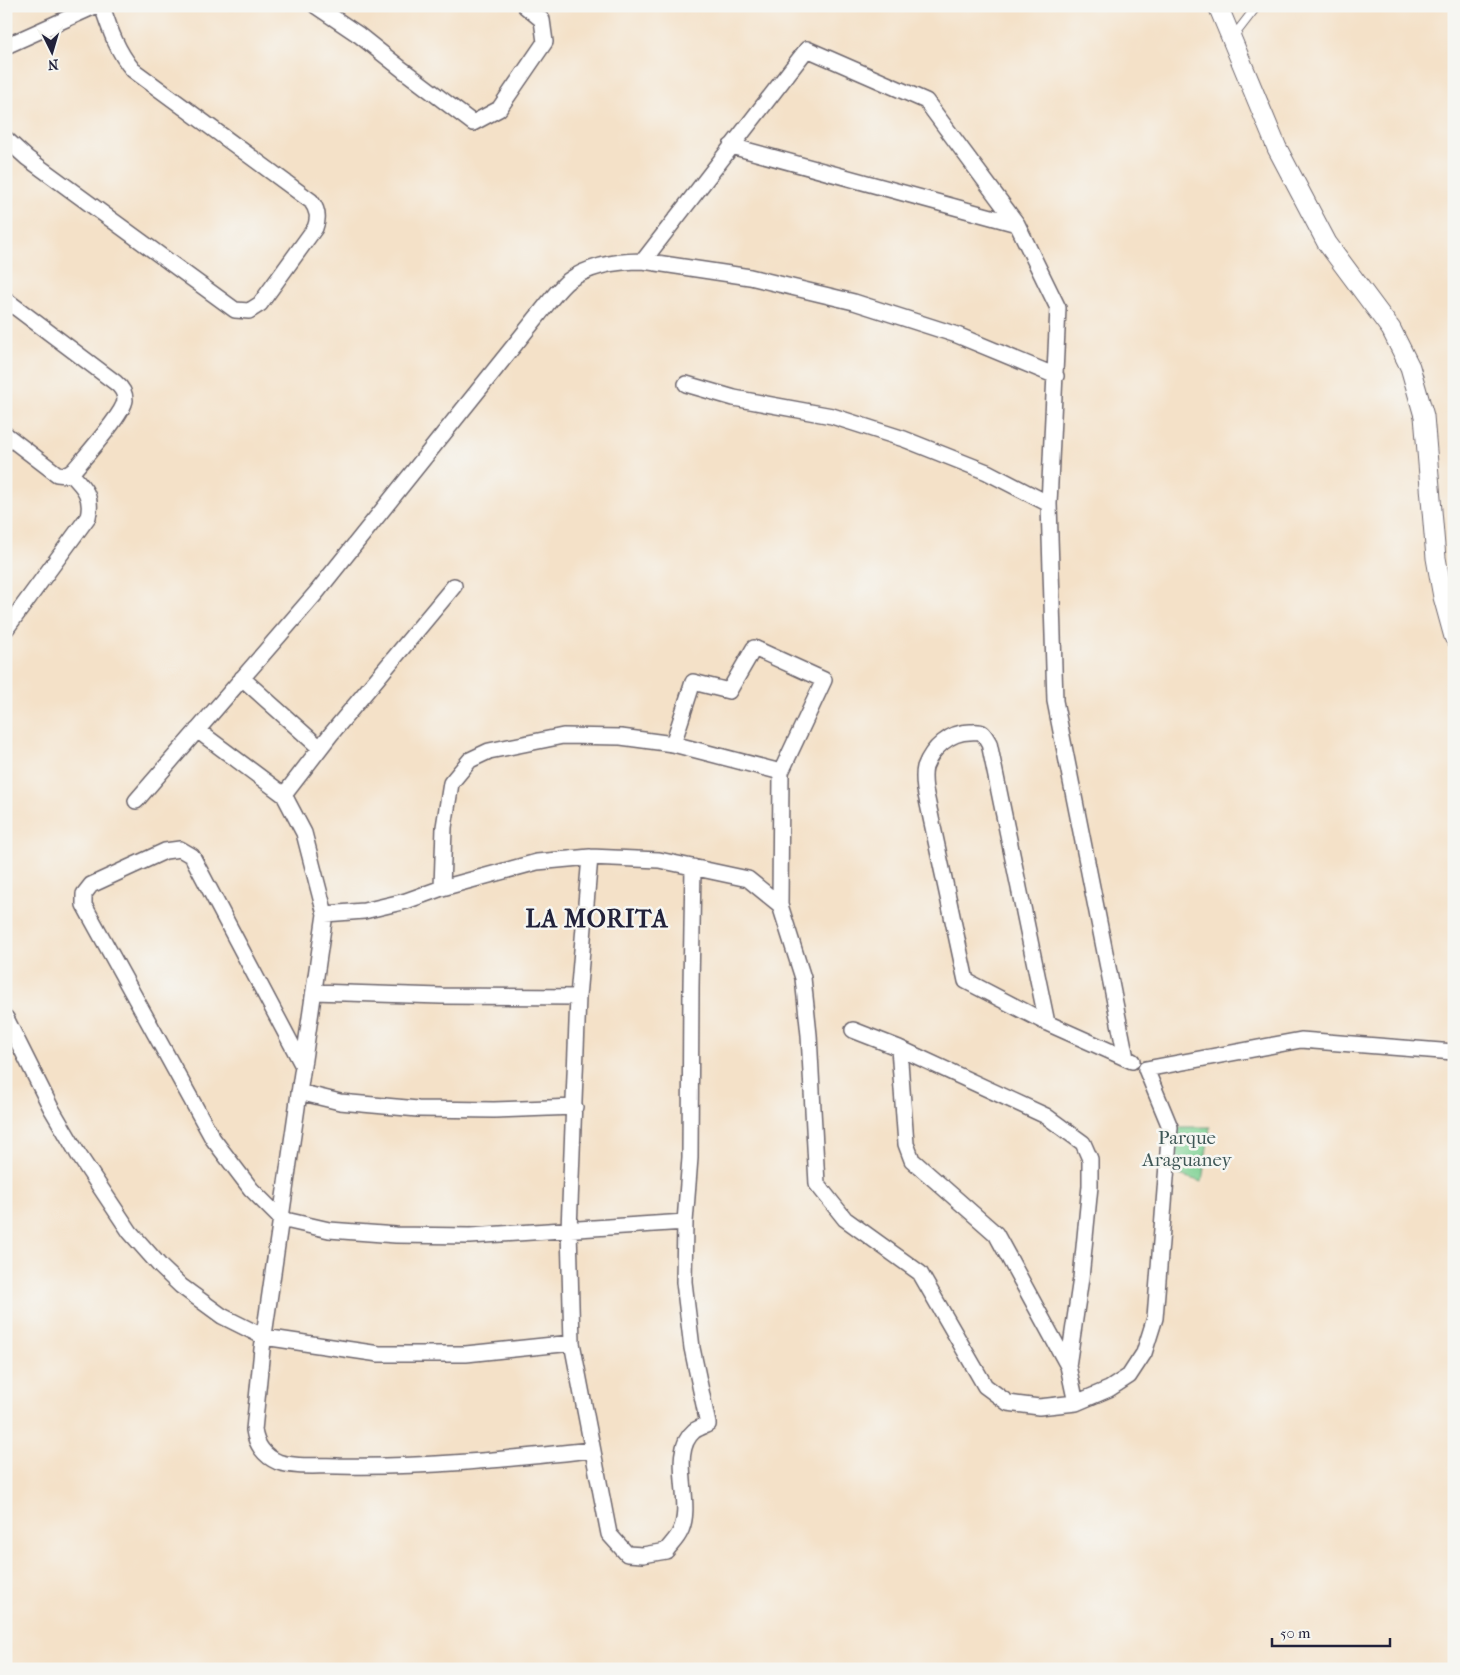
<svg xmlns="http://www.w3.org/2000/svg" width="1460" height="1675" font-family="'IM FELL French Canon',serif">
<style>
.green{fill:#80d294;stroke:#517a68}
.lines{fill:none;stroke-linecap:round;stroke-linejoin:round}
.service-casing{stroke:#6c656c;stroke-width:10}
.minor-casing{stroke:#6c656c;stroke-width:18}
.tertiary-casing{stroke:#6c656c;stroke-width:21}
.service{stroke:#fff;stroke-width:8}
.minor{stroke:#fff;stroke-width:15}
.tertiary{stroke:#fff;stroke-width:19}
.labels{text-anchor:middle;dominant-baseline:central;stroke-width:5;stroke-linejoin:round;paint-order:stroke}
.park-label{font-size:19px;fill:#3e5756;stroke:#f6f6f2}
.district-label{font-size:24px;font-weight:bold;letter-spacing:1px;fill:#22223b;stroke:#f6f6f2}
</style>
<rect width="100%" height="100%" fill="#f6f6f2"/>
<filter id="ink" filterUnits="userSpaceOnUse"><feTurbulence type="fractalNoise" baseFrequency=".02" numOctaves="2"/><feDisplacementMap in="SourceGraphic" scale="10" xChannelSelector="R" yChannelSelector="G"/><feConvolveMatrix kernelMatrix="1 2 1 2 8 2 1 2 1" color-interpolation-filters="sRGB"/></filter>
<filter id="wash" filterUnits="userSpaceOnUse"><feTurbulence type="fractalNoise" baseFrequency=".0096" numOctaves="4" result="noise"/><feDisplacementMap in="SourceGraphic" scale="20" xChannelSelector="R" yChannelSelector="G"/><feGaussianBlur stdDeviation="1.12" result="paint"/><feColorMatrix in="noise" values="0 0 0 0 0 0 0 0 0 0 0 0 0 0 0 0 0 1.4 0 .05"/><feComposite in="paint" operator="in"/></filter>
<g filter="url(#wash)">
<rect width="100%" height="100%" fill="#f4e1c8"/>
<!-- green -->
<path class="green" d="M1170,1127H1210L1202,1182L1166,1171Z"/>
</g>
<g filter="url(#ink)">
<g class="lines">
<!-- service casing -->
<g class="service-casing">
<path id="service" d="M1233,37L1257,6"/>
</g>
<!-- minor casing -->
<g class="minor-casing">
<path id="minor" d="M316,6L359,35L403,70L473,123L499,109L545,42L542,20L525,6
M6,46L95,6
M6,139L27,158L235,310L249,311L260,304L315,228C319,218 318,210 311,201L133,70C117,51 110,30 102,6
M731,146L1017,224
M643,261L750,277L854,302L957,335L1056,376
M6,300L116,383C121,387 125,393 125,400C124,413 84,458 74,470L67,475L57,474L6,435
M686,384L734,398L832,416L904,439L987,472L1049,504
M6,629L88,517C93,497 84,487 71,474
M242,678L320,748
M197,730L284,795L304,833L325,914L262,1349L254,1430C256,1444 264,1456 278,1462C296,1468 319,1465 338,1466C423,1468 507,1459 592,1450
M673,744L781,772
M284,795L331,734L454,586
M136,801L316,593L537,317C546,306 558,289 568,281C590,265 617,261 643,261L807,49L926,101L1017,224L1058,308L1049,504L1055,701L1126,1058
M590,857L578,997L569,1230L572,1343L609,1534L627,1554L643,1555L666,1551C670,1545 677,1539 680,1532C695,1504 668,1453 694,1431C698,1428 704,1426 708,1424L692,1348L684,1282L685,1222L690,1158L691,987L693,867
M442,888L444,827L451,783L470,760L489,751L563,736L621,737L673,744L693,682L729,691L754,648L824,680L781,772L780,905L803,978L809,1035L817,1184L845,1219L920,1273L985,1386L1008,1403L1039,1407L1076,1403L1109,1389L1129,1376L1144,1353L1155,1318L1170,1127L1146,1069L1301,1040L1454,1052
M325,914L364,911L406,901L442,888L537,862L590,857L659,860L748,879L780,905
M314,992L441,996L578,997
M6,1018L51,1108L78,1154L130,1232L161,1267L181,1286L222,1316L264,1337L379,1354H466L572,1343
M1047,1023L989,743C987,740 985,735 982,733C979,731 974,732 970,732C950,732 932,748 925,767C923,775 924,782 925,790L966,981L1047,1023L1132,1061
M853,1030L899,1048L1046,1116L1083,1143L1090,1159V1186L1081,1278L1068,1366L1076,1403
M899,1048L906,1144L912,1160L996,1234L1068,1366
M303,1066L192,856L180,849L165,851L91,885L84,894V905L213,1139L251,1189L281,1219L329,1230L396,1235L470,1236L685,1222
M299,1092L340,1102L418,1109L494,1110L575,1107"/>
</g>
<!-- tertiary casing -->
<g class="tertiary-casing">
<path id="tertiary" d="M1218,6L1277,148L1327,243L1391,329L1410,367L1424,416L1436,558L1443,597L1454,637"/>
</g>
<!-- service -->
<use href="#service" class="service"/>
<!-- minor -->
<use href="#minor" class="minor"/>
<!-- tertiary -->
<use href="#tertiary" class="tertiary"/>
</g>
</g>
<g class="labels">
<!-- park labels -->
<g class="park-label">
<text x="1187" y="1138">Parque<tspan x="1187" dy="22">Araguaney</tspan></text>
</g>
<!-- district labels -->
<g class="district-label">
<text x="597" y="919">LA MORITA</text>
</g>
</g>
<!-- margin -->
<rect width="1460" height="1675" fill="none" stroke="#f6f6f2" stroke-width="25"/>
<!-- north arrow -->
<g transform="translate(52 52) rotate(175)" stroke="#f6f6f2" stroke-width="4" paint-order="stroke">
<path d="M0-4L9 19L0 12L-9 19Z" fill="#22223b"/>
<text y="-8" font-size="14" font-weight="bold" text-anchor="middle" fill="#22223b">N</text>
</g>
<!-- scale -->
<path d="M1272 1638v8h118v-8" fill="none" stroke="#22223b" stroke-width="2.5"/>
<text x="1280" y="1638" font-size="15" fill="#22223b" stroke="#f6f6f2" stroke-width="4" paint-order="stroke">50 m</text>
</svg>
